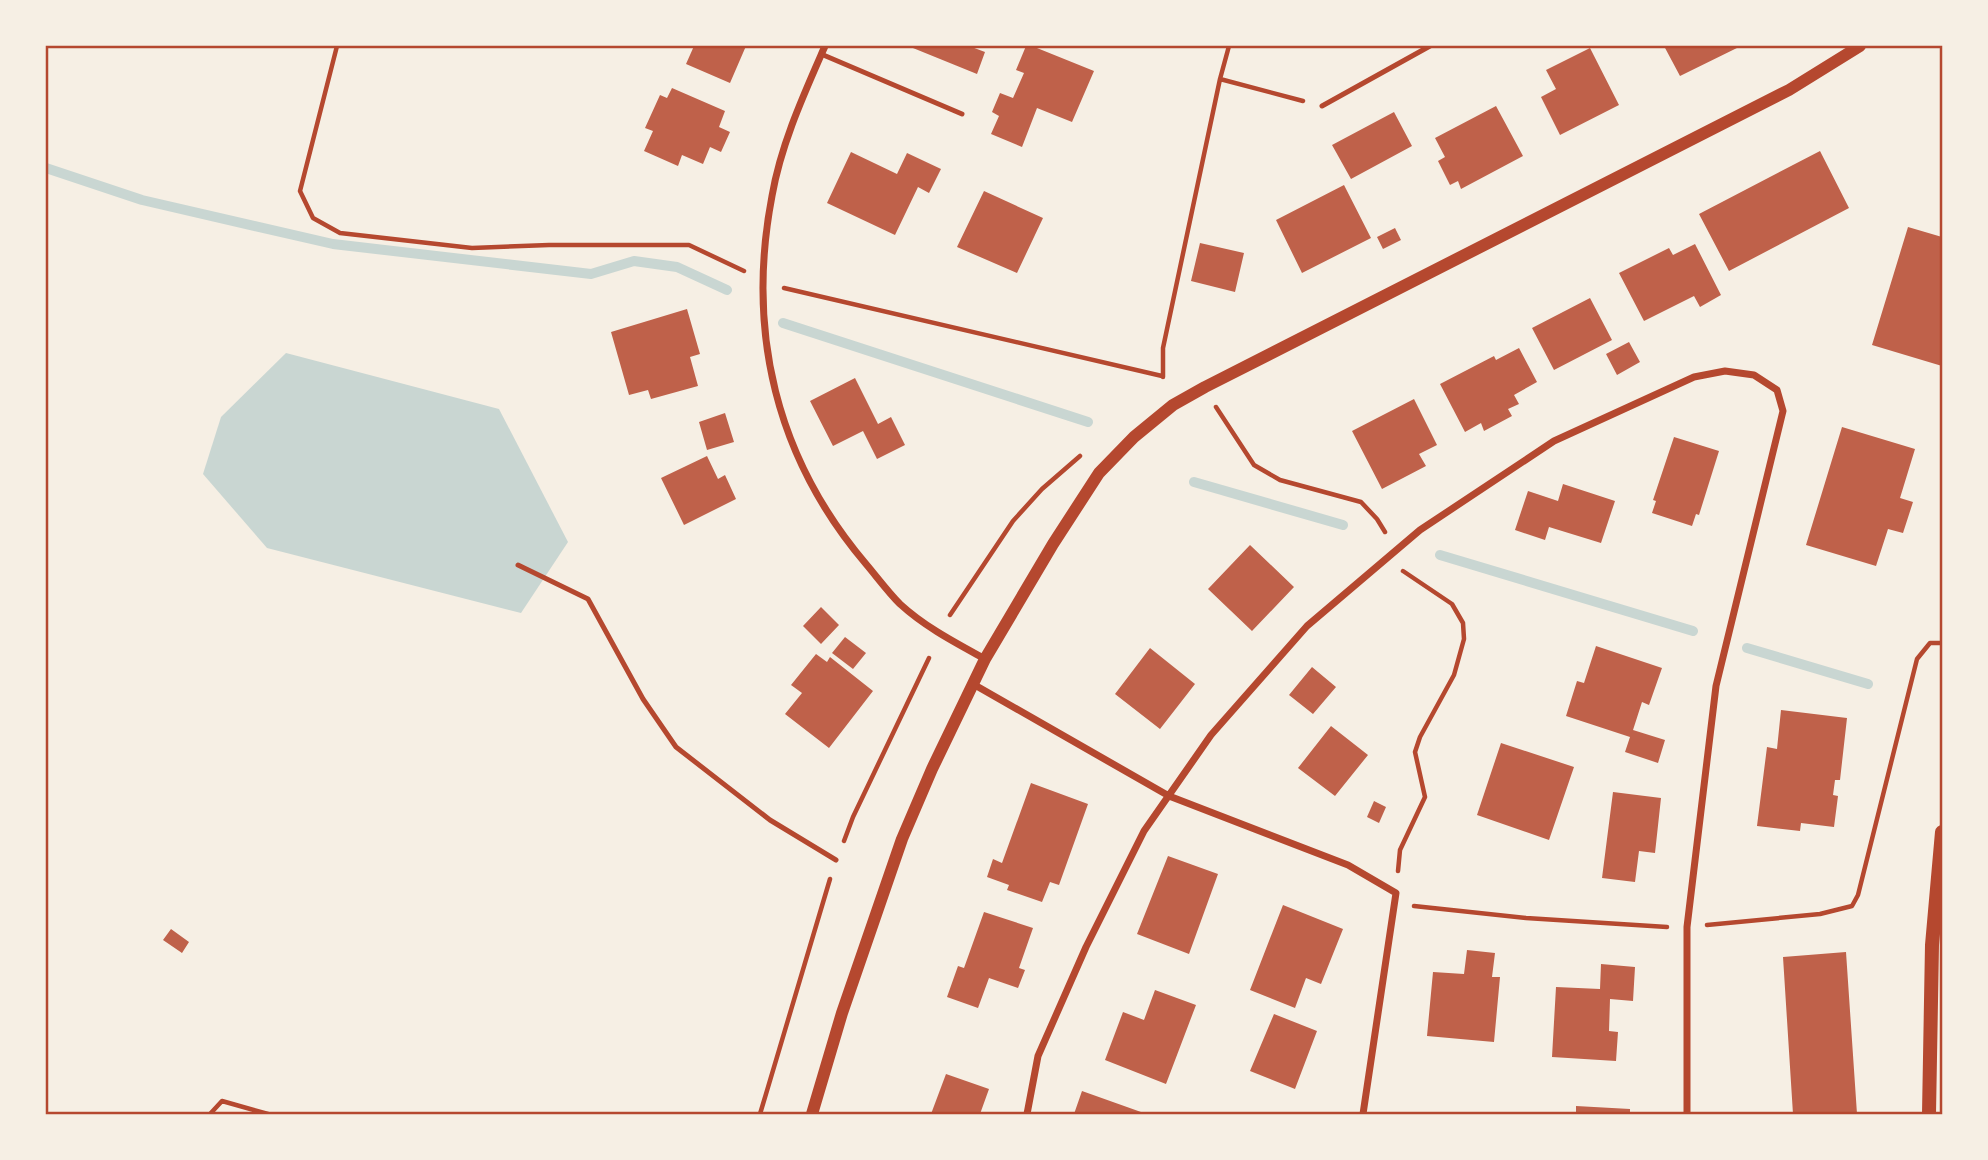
<svg xmlns="http://www.w3.org/2000/svg" width="1988" height="1160" font-family="'Open Sans',sans-serif">
<style>
.water{fill:#c9d6d2}
.lines{fill:none;stroke-linecap:round;stroke-linejoin:round}
.stream{stroke:#c9d6d2;stroke-width:10}
.building{fill:#bf614a}
.path{stroke:#b5482f;stroke-width:4.5}
.service{stroke:#b5482f;stroke-width:5}
.minor{stroke:#b5482f;stroke-width:7}
.tertiary{stroke:#b5482f;stroke-width:12}
.secondary{stroke:#b5482f;stroke-width:14}
.neatline{fill:none;stroke:#b5482f;stroke-width:2.5}
</style>
<rect width="100%" height="100%" fill="#f6efe4"/>
<!-- water -->
<path class="water" d="M286,353L499,409L568,542L521,613L267,548L203,474L221,417Z"/>
<g class="lines">
<!-- stream -->
<path class="stream" d="M46,168L142,200L333,244L591,274L634,261L677,267L727,290
M783,323L1088,422
M1194,482L1343,525
M1440,555L1693,631
M1747,648L1868,684"/>
</g>
<!-- building -->
<path class="building" d="M694,46H746L730,83L686,64Z
M908,46H969L985,52L977,74Z
M1026,46H1032L1094,71L1072,122L1037,108L1022,147L991,134L999,116L992,112L1000,93L1013,98L1024,73L1016,70Z
M1664,46H1741L1680,76Z
M1590,48L1619,105L1560,135L1541,97L1556,89L1546,70Z
M672,88L725,111L719,127L730,132L721,152L710,147L703,164L682,155L678,166L644,151L653,131L645,128L660,95L667,98Z
M1496,106L1523,156L1461,189L1458,181L1450,185L1438,161L1445,157L1435,138Z
M1394,112L1412,146L1351,179L1332,145Z
M1820,151L1849,208L1729,271L1699,214Z
M851,152L897,174L907,153L941,169L929,193L918,187L895,235L827,203Z
M1344,185L1371,238L1302,273L1276,220Z
M984,191L1043,218L1017,273L957,247Z
M1908,227L1942,237V366L1872,345Z
M1395,228L1401,240L1383,249L1377,237Z
M1200,243L1244,253L1235,292L1191,281Z
M1695,244L1721,295L1700,307L1694,296L1644,321L1619,273L1669,248L1673,255Z
M1590,298L1612,340L1554,370L1532,328Z
M687,309L700,354L690,357L698,386L651,399L648,390L629,395L611,332Z
M1629,342L1640,362L1617,375L1606,354Z
M1519,348L1537,382L1514,395L1519,404L1508,409L1512,416L1484,431L1481,423L1465,432L1440,384L1494,356L1496,360Z
M855,378L878,424L891,417L905,445L877,459L863,431L833,446L810,401Z
M1414,399L1437,445L1419,454L1426,466L1382,489L1352,431Z
M725,413L734,442L707,450L699,422Z
M1842,427L1915,449L1900,498L1913,502L1903,533L1888,529L1876,566L1806,545Z
M1674,437L1719,451L1699,515L1696,514L1692,526L1652,513L1656,501L1653,500Z
M707,456L718,479L725,475L736,499L684,525L661,478Z
M1563,484L1615,501L1601,543L1549,527L1545,540L1515,530L1528,491L1558,501Z
M1250,545L1294,587L1252,631L1208,589Z
M821,607L839,625L821,644L803,626Z
M845,637L866,653L853,669L832,653Z
M1596,646L1662,668L1649,705L1642,702L1633,730L1665,740L1658,763L1625,752L1630,737L1566,716L1577,681L1584,683Z
M1150,648L1195,684L1160,729L1115,694Z
M816,654L827,662L830,657L873,691L829,748L785,714L802,693L791,685Z
M1312,667L1336,687L1313,714L1289,695Z
M1781,710L1847,718L1840,780H1835L1833,795L1838,796L1834,827L1801,823L1800,831L1757,826L1767,747L1777,749Z
M1331,726L1368,755L1335,796L1298,768Z
M1501,743L1574,767L1549,840L1477,815Z
M1031,783L1088,804L1059,885L1050,882L1042,902L1007,890L1009,885L987,877L993,859L1002,863Z
M1613,792L1661,798L1655,853L1639,851L1635,882L1602,878Z
M1374,801L1386,807L1379,823L1367,817Z
M1168,856L1218,874L1189,954L1137,934Z
M1283,905L1343,929L1321,984L1306,978L1295,1008L1250,990Z
M984,912L1033,928L1019,968L1025,970L1018,988L989,978L978,1008L947,997L958,966L964,968Z
M171,929L189,942L182,953L163,940Z
M1467,950L1495,953L1492,977H1500L1494,1042L1427,1036L1433,972L1464,974Z
M1846,952L1857,1114H1793L1783,957Z
M1601,964L1635,967L1633,1001L1610,999L1609,1031L1618,1032L1616,1061L1552,1057L1556,987L1600,989Z
M1155,990L1196,1005L1166,1084L1105,1060L1123,1012L1144,1020Z
M1274,1014L1317,1031L1295,1089L1250,1071Z
M946,1074L989,1089L980,1114H931Z
M1082,1091L1141,1112L1140,1114H1074Z
M1576,1106L1630,1109V1114H1576Z"/>
<g class="lines">
<!-- path -->
<path class="path" d="M337,46L300,191L313,218L340,233L472,248L549,245H689L744,271
M1220,79L1303,101
M784,288L1162,376
M1163,377V348L1220,79L1229,46
M1216,407L1254,465L1280,480L1361,502L1377,519L1385,532
M950,615L1013,521L1042,489L1080,456
M844,841L853,817L929,658
M1398,871L1400,850L1425,797L1415,752L1420,737L1454,675L1464,639L1463,623L1452,604L1403,571
M1414,906L1526,918L1667,927
M1707,925L1820,914L1852,906L1858,895L1917,659L1930,643H1942
M210,1114L222,1101L268,1114
M760,1114L830,879"/>
<!-- service -->
<path class="service" d="M821,54L962,114
M1322,106L1430,46
M518,565L588,599L643,699L676,747L770,820L836,860"/>
<!-- minor -->
<path class="minor" d="M825,46C804,94 781,144 772,196C746,332 776,458 866,564C877,577 888,592 900,604C925,627 956,643 985,659
M973,684L1169,796L1348,865L1396,893L1363,1114
M1027,1114L1038,1056L1086,947L1144,831L1211,735L1307,626L1420,530L1554,441L1694,377L1725,371L1754,375L1777,390L1783,411L1716,686L1687,927V1114"/>
<!-- tertiary -->
<path class="tertiary" d="M812,1114L842,1013L902,839L932,769L985,659L1053,544L1099,473L1134,437L1173,405L1205,387L1789,90L1860,46"/>
<!-- secondary -->
<path class="secondary" d="M1929,1114L1932,945L1942,832"/>
</g>
<!-- border -->
<rect width="1988" height="1160" fill="none" stroke="#f6efe4" stroke-width="94"/>
<rect x="47" y="47" width="1894" height="1066" class="neatline"/>
</svg>
